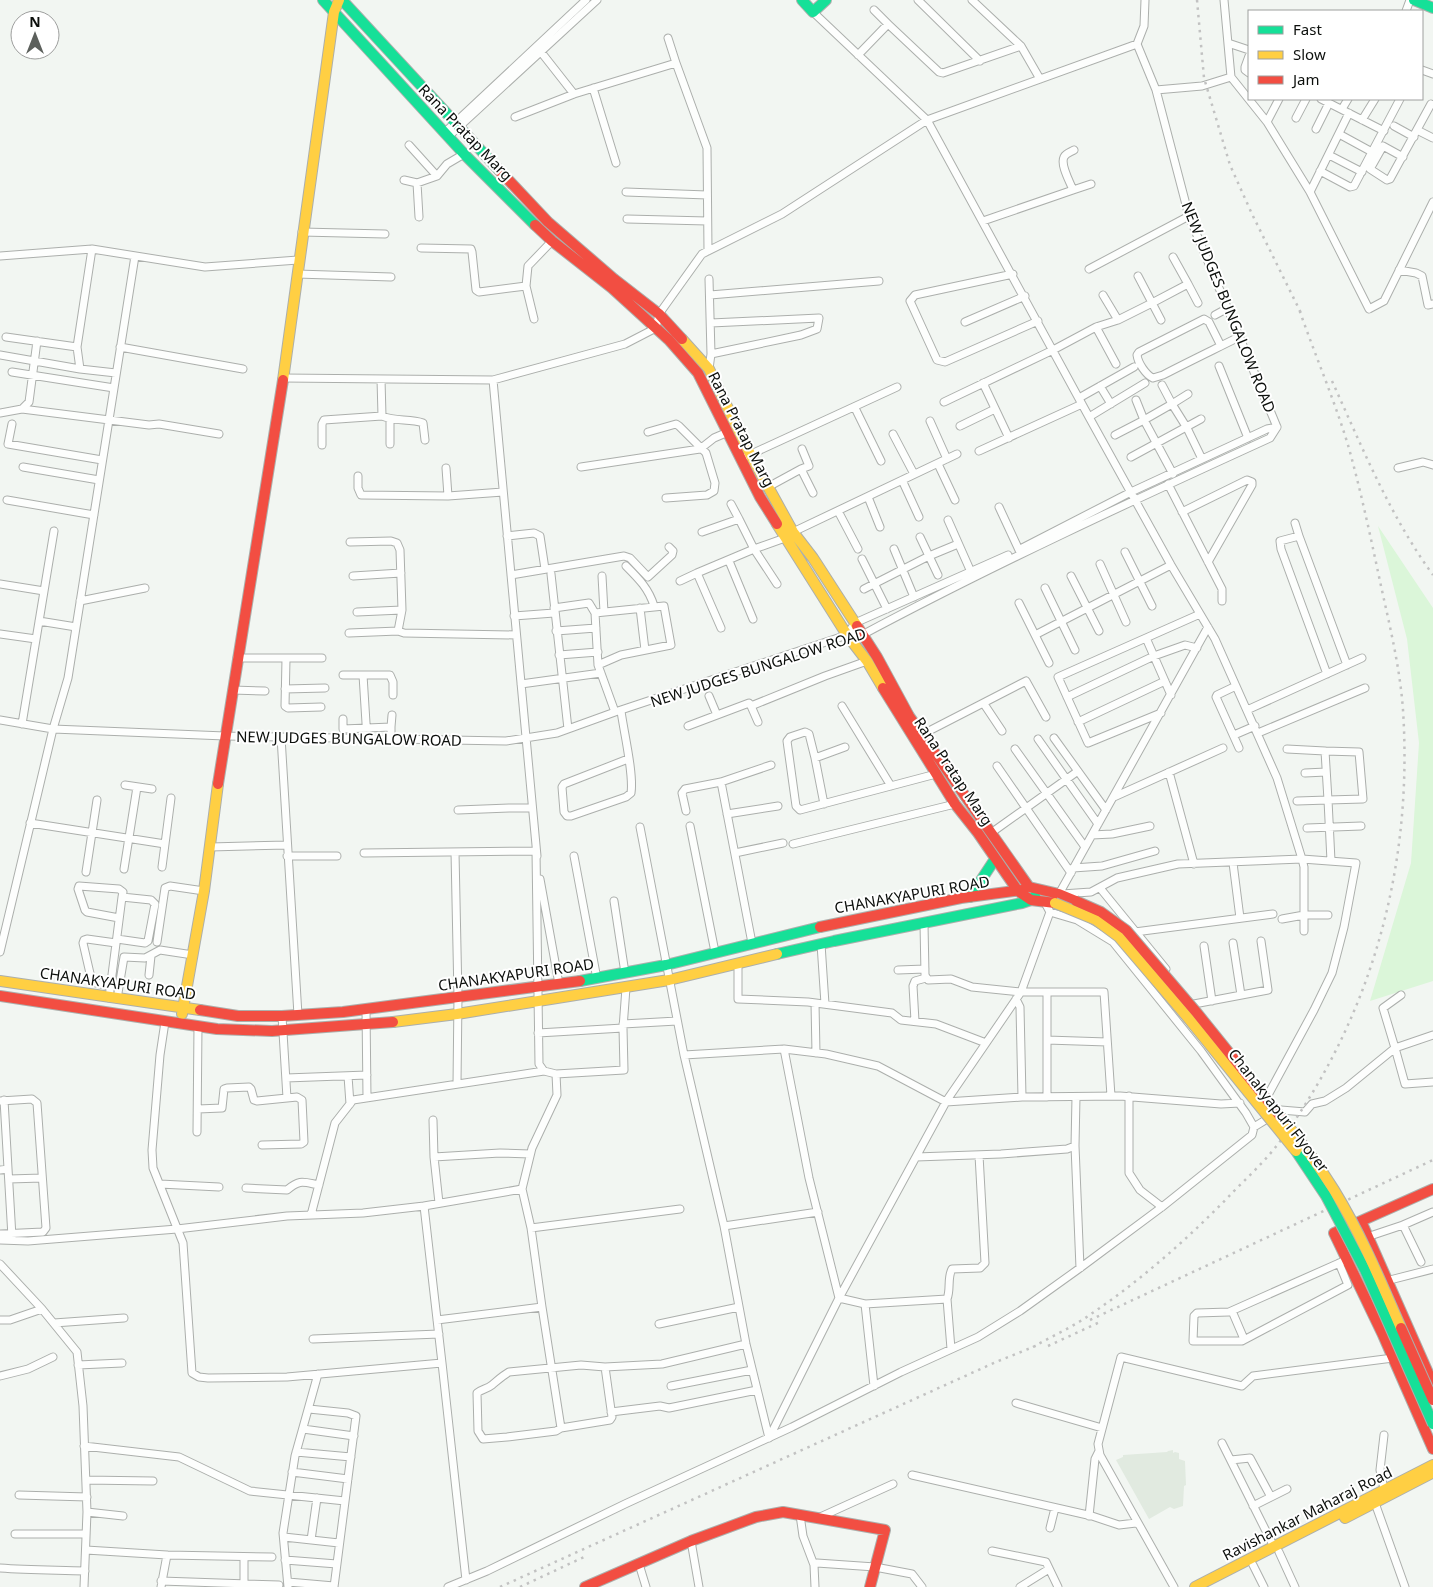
<svg xmlns="http://www.w3.org/2000/svg" width="1433" height="1587" font-family="'Noto Sans',sans-serif">
<style>
.built{fill:#e1eae0}
.green{fill:#dbf6d9}
.lines{fill:none;stroke-linecap:round;stroke-linejoin:round}
.street-casing{stroke:#acafac;stroke-width:9}
.fast-casing{stroke:#acafac;stroke-width:12}
.slow-casing{stroke:#acafac;stroke-width:12}
.jam-casing{stroke:#acafac;stroke-width:12}
.street{stroke:#fdfefd;stroke-width:7}
.fast{stroke:#16e098;stroke-width:10}
.slow{stroke:#ffcf43;stroke-width:10}
.jam{stroke:#f24e42;stroke-width:10}
.rail{stroke:#c2c2c2;stroke-width:2.5;stroke-dasharray:2.5 5;stroke-linecap:butt}
.fast-bridge-casing{stroke:#acafac;stroke-width:12;stroke-linecap:butt}
.slow-bridge-casing{stroke:#acafac;stroke-width:12;stroke-linecap:butt}
.jam-bridge-casing{stroke:#acafac;stroke-width:12;stroke-linecap:butt}
.fast-bridge{stroke:#16e098;stroke-width:10}
.slow-bridge{stroke:#ffcf43;stroke-width:10}
.jam-bridge{stroke:#f24e42;stroke-width:10}
.labels{text-anchor:middle;dominant-baseline:central;stroke-width:4;stroke-linejoin:round;paint-order:stroke}
.street-label{font-size:15px;fill:#0c0f0c;stroke:#fff}
</style>
<rect width="100%" height="100%" fill="#f2f6f2"/>
<!-- built -->
<path class="built" d="M1173,1450V1453L1175,1452L1179,1453V1459L1185,1461L1186,1485L1184,1486L1183,1506L1174,1509L1170,1507L1149,1519L1116,1460L1123,1457V1455L1167,1452L1168,1451Z"/>
<!-- green -->
<path class="green" d="M1378,526L1433,608V981L1370,1001L1411,863L1419,743L1407,639Z"/>
<g class="lines">
<!-- street casing -->
<g class="street-casing">
<path id="street" d="M918,0L980,61
M972,0L1021,46L1040,79
M1224,0L1231,77L1267,122L1310,192L1369,309L1384,301L1433,202
M874,10L888,24
M1406,11L1410,0
M813,12L927,120L1089,417L1171,565L1215,639L1277,778L1302,859L1304,867V931
M668,38L676,63
M1228,43L1249,50
M1137,44L1144,26L1145,0
M541,52L574,94
M858,55L888,24L939,72L943,73L1021,46
M1249,56L1245,67V70L1249,73
M1422,70L1433,74
M593,88L616,163
M1156,90L1202,86L1231,77
M1321,99L1384,131
M1342,109L1348,99
M515,117L574,94L676,63L707,148L708,251
M1296,118L1306,99
M1362,120L1375,99
M1267,122L1279,99
M1394,126L1414,137
M1316,129L1329,103
M1417,130L1433,138
M444,133L586,0
M1339,134L1372,152
M448,137L597,0
M409,145L437,176
M1329,155L1362,172
M1403,157L1383,146L1370,169L1387,180L1390,179L1431,104
M1320,171L1350,187L1354,186L1400,99
M404,180L417,183L437,176L447,164L464,154
M417,183L419,217
M1073,190L1091,184
M626,192L707,195
M1310,192L1349,113
M627,219L707,221
M983,221L1073,190C1070,182 1060,165 1064,157C1066,153 1071,152 1074,150
M302,232L385,234
M421,248L471,249L472,252L476,290L479,292L526,286
M0,256L92,249L205,267L298,260
M1173,257L1188,284
M1089,269L1189,216
M1399,270L1416,273L1422,276L1428,305L1433,304
M297,274L391,277
M1013,274L915,295L910,301L937,360L945,362L1038,321
M1138,276L1161,320
M710,295L879,281
M1103,295L1118,320
M1215,315L1228,308
M534,319L526,286L528,266L552,241
M965,322L1025,296
M711,323L819,318L817,329L801,335L711,354
M1096,327L1116,364
M6,337L77,347L92,249
M1221,346L1209,322L1204,319L1139,352L1137,355C1138,363 1146,375 1153,378L1163,375C1188,362 1213,350 1239,337
M77,347L80,369L116,373
M120,347L243,369
M0,355L80,369
M1219,366L1248,438
M709,369L711,354L709,279
M12,372L114,388
M283,378L493,380L625,344L656,328L659,314L702,254L782,214L927,120L1137,44L1156,90L1189,216L1277,427
M381,379L382,416
M493,380L537,856
M983,383L1009,438
M1162,385L1172,404L1188,394
M1100,386L1111,404
M1079,398L1134,367
M944,402L1053,350L1096,327L1118,320L1152,303L1188,284L1198,303
M855,408L881,461
M22,409L149,425L159,424L219,434
M0,413L22,409L29,402L37,341
M1089,417L1145,383
M390,419V444
M930,421L947,459
M12,424L8,444L102,460
M960,426L995,409
M648,432L676,424L679,426L706,453L715,483L714,491L707,495L666,498
M893,434L914,474
M1115,435L1144,420L1136,400
M322,445V424L324,420L382,416C395,422 410,418 423,423L425,440
M979,451L1082,404
M747,456L897,387
M1131,457L1201,419
M938,464L955,500
M23,467L99,480
M581,467L700,449L714,438L728,432
M446,468L448,496
M1398,468L1423,462L1433,465
M801,469L809,466L802,449
M1173,474L1144,420L1172,404L1187,428L1202,459
M358,476V488L361,495L448,496L503,492
M902,480L919,517
M1168,484L1222,589V601
M768,487L801,469L813,493
M868,497L880,527
M7,500L94,515
M731,504L739,519
M999,507L1019,550
M838,511L858,549
M1182,512L1247,480L1252,482V485L1208,562
M948,520L971,572
M1295,523L1299,536
M702,532L739,519L754,549L697,573L721,628
M793,532L957,454
M507,536L534,533L540,536L545,569
M920,537L938,575
M350,542L391,541L397,543L400,550L402,610L398,631L404,633L516,635
M1022,548L1131,492L1267,429L1277,427
M894,549L914,597
M1125,552L1152,606
M862,559L887,609
M729,561L753,619
M1100,564L1126,622
M626,566C639,579 649,589 654,606
M551,574L568,729
M511,575L624,556L630,558L648,577L672,555L673,551L669,547
M353,576L401,573
M602,576L604,612
M1071,576L1099,631
M680,581L697,573
M0,584L44,591
M777,584L754,549L785,538
M1045,588L1075,650
M864,589L929,556L958,544
M80,601L145,588
M1019,603L1049,663
M554,608L589,603L595,613
M640,608L645,650
M357,612L402,610
M514,616L554,613
M39,621L76,627
M556,631L596,628
M349,633L398,631
M0,634L36,639
M847,635L855,623L1008,555
M1035,635L1171,565
M1146,638L1171,695
M559,655L598,652
M237,658H322
M286,659L285,706L288,708L321,707
M598,665L621,655L671,645L664,606L595,613L598,665L615,712
M1327,674L1281,549L1280,541L1299,536L1347,665
M343,675H390L393,682V695
M363,675L367,739
M521,684L601,673
M1236,686L1217,695L1216,697L1239,748
M285,689L325,688
M232,690L265,691
M709,696L717,715
M1067,697L1154,656L1185,645L1197,648
M984,704L1002,731
M751,706L758,722
M842,706L891,786
M1247,710L1362,658
M621,711C624,733 634,774 631,793L626,797L571,816H567L564,812L562,787L564,784L628,759
M1161,713L1088,743L1058,677L1200,614
M343,719V729L391,727V739
M0,720L53,729L225,736L506,741L557,733L615,712L847,635H862C995,564 1132,501 1270,438L1277,427
M1078,722L1165,681
M22,724L54,531
M688,726L749,703L751,706L825,676L867,661
M391,727L392,715
M1258,733L1365,688
M923,734L1026,681L1046,717
M1234,735L1255,726
M281,737L298,1015
M1054,738L1106,810
M1038,739L1098,824
M845,747L815,758L809,734L805,732L790,737L787,741L796,806L800,810L936,774
M1015,749L1085,847
M1287,749L1325,751L1328,800L1363,799L1359,752L1325,751
M815,758L824,804
M997,766L1071,873
M1169,772L1194,864
M1305,773L1326,772
M721,782L752,943
M125,785L152,789
M1114,797L1223,748
M1297,801L1328,800L1331,861
M458,810L509,808H531
M686,811L682,793L685,789L721,782L771,765
M727,814L778,806
M30,823L165,844
M690,826L715,952
M640,827L684,1055L724,1226L746,1344L769,1438
M1307,828L1361,826
M991,833L1078,771
M1092,835L1112,834L1150,826
M793,844L955,804
M210,847L287,845
M455,852L458,997L457,1084
M364,853L536,851L539,1064L544,1071L556,1074L557,1095L532,1148L522,1189L424,1206L442,1363
M735,853L783,843
M287,856H337
M574,856L597,979
M1233,863L1240,918
M162,867L171,798
M1073,868L1102,866L1155,851
M124,869L137,787
M86,872L97,800
M540,879L559,984
M1100,888L1166,969
M1059,894L1208,627
M1062,894L1091,892L1117,878L1178,864L1302,859L1356,863L1344,927L1332,973L1314,1010L1268,1095
M614,901L625,973
M1282,919L1304,915H1328
M924,924L925,975L928,980L951,979L972,987L1021,992H1104L1111,1096
M1135,932L1273,914
M117,939L145,943L148,941L155,904L151,900L122,897
M157,942L165,888L170,886L204,891
M1233,943L1241,995
M821,944L825,1004
M1204,946L1212,1001
M0,952L53,729L68,678L135,256
M738,964V999L808,1002L892,1013L901,1020L936,1024L986,1043
M898,970L925,969
M149,975L151,956
M110,986L92,982L83,943L84,940L87,939L116,943
M1047,992V1097
M109,998L122,897L123,892L119,889L79,886L78,889L85,910L87,912L119,918
M117,999L124,957L145,958L160,950L193,955
M1016,999L1020,1007L1022,1097
M815,1003L816,1053
M1194,1004L1268,990L1261,941
M366,1009L367,1097
M915,1021L913,986L915,981L926,978
M165,1022L160,1055L152,1150L153,1168L183,1243L192,1373L199,1377L208,1378L287,1377L442,1363L466,1580
M623,1024L677,1021
M538,1033L623,1028
M1433,1035L1395,1048L1405,1084L1433,1082
M1047,1040L1107,1042
M784,1049L826,1054L878,1066L946,1102L1022,1097L1120,1096L1221,1104L1240,1103
M684,1055L784,1049L809,1178L839,1298L865,1304L874,1386
M556,1074L624,1070L623,1028L626,988
M348,1076L350,1104
M286,1078L367,1075
M1129,1096V1173L1140,1190L1162,1207
M4,1100L12,1237
M0,1101L32,1099L37,1103L46,1228L43,1232L0,1234
M198,1109L222,1108L224,1089L227,1088L249,1087L251,1089L254,1100L257,1101L287,1098L282,1016
M1281,1110L1305,1112L1312,1104L1325,1101L1346,1088L1395,1048L1383,1008L1401,995
M433,1120L434,1157L439,1203
M1254,1127L1272,1116
M197,1132L198,1026
M262,1145L301,1144L304,1142L302,1100L297,1097L287,1098
M1075,1146L1080,1268
M434,1157L500,1153L530,1154
M916,1157L1001,1154L1067,1149L1075,1146L1076,1097
M0,1170L8,1169
M9,1179L42,1178
M160,1184L219,1187
M246,1188L287,1190C300,1179 303,1182 319,1185
M522,1189L531,1228L680,1209
M311,1215L335,1123L353,1100L544,1071
M724,1226L818,1212
M1367,1237L1403,1225
M0,1240L28,1241L177,1229L287,1216L363,1213L424,1206
M1421,1262L1403,1225L1433,1212
M1339,1263L1348,1285L1242,1341H1193L1194,1316L1197,1313L1229,1312L1346,1260
M0,1264L42,1309L77,1352L83,1406L87,1512L84,1587
M1386,1281L1433,1269
M947,1299L951,1349
M865,1304L947,1299C951,1289 947,1278 952,1269L980,1268L985,1263L979,1155
M542,1307L561,1428
M1232,1311L1244,1339
M0,1320H10L42,1309
M437,1320L542,1307L531,1228
M54,1323L124,1318
M659,1324L739,1307
M313,1339L439,1334
M78,1365L122,1363
M605,1367L612,1417L610,1420L561,1428L556,1431L507,1437L483,1439L478,1431L477,1393C482,1389 487,1389 492,1385C498,1380 502,1376 509,1372L581,1365L605,1367L662,1364L746,1344
M0,1376L28,1369L53,1357
M671,1386L752,1370
M1016,1403L1102,1428
M309,1409L348,1413L356,1416L334,1587
M611,1412L660,1406L669,1408L757,1390
M303,1429L354,1436
M769,1438L839,1298L947,1100L1021,992L1050,912
M1222,1443L1274,1547
M84,1446L179,1457L250,1491L345,1501
M296,1452L351,1457
M1231,1460L1250,1458L1271,1497L1253,1506
M292,1472L348,1479
M912,1475L1092,1516L1119,1525L1136,1523L1138,1524
M86,1480L153,1481
M1384,1489L1380,1470L1384,1435
M19,1495L87,1497
M1271,1497L1287,1489
M1375,1503L1405,1587
M87,1512L123,1516
M800,1515L803,1536L814,1565L815,1587
M1089,1516L1095,1459L1099,1451
M818,1518L893,1484
M1050,1528L1055,1508
M15,1534H86
M284,1537L339,1543
M311,1540L317,1498
M691,1541L699,1587
M86,1550L167,1555L272,1557
M992,1551L1046,1562L1058,1587
M1279,1552L1295,1587
M285,1560L337,1564
M639,1564L646,1587
M814,1565L817,1563L875,1567L912,1574L922,1587
M1253,1565L1264,1587
M0,1568C28,1570 56,1570 85,1571
M161,1581L279,1585
M288,1582L334,1586
M161,1587L167,1555
M244,1587V1557
M288,1587L283,1533L295,1456L318,1374
M448,1587L487,1571L625,1504L792,1427L901,1372L978,1337L1020,1311L1080,1268L1162,1207L1252,1135L1254,1127L1246,1113L1201,1051L1113,942L1077,920L1050,912L1044,901
M1020,1587L1049,1569
M1174,1587L1100,1455L1098,1444L1121,1357L1242,1386L1253,1376L1393,1358"/>
</g>
<!-- fast casing -->
<g class="fast-casing">
<path id="fast" d="M323,0L466,156L535,225
M342,0L499,170
M802,0L813,12L826,0
M1414,0L1433,8
M970,897L995,859
M777,954L834,941L1022,903L1031,900L1035,896
M580,981L666,965L820,927"/>
</g>
<!-- slow casing -->
<g class="slow-casing">
<path id="slow" d="M682,339L709,369L750,454L793,532L813,558L857,626
M283,380L334,12L339,0
M777,524L847,635L867,661L883,688
M0,981L200,1010
M182,1014L204,891L218,784
M393,1022L457,1014L669,980L777,954
M1345,1518L1430,1474
M1195,1587L1433,1465"/>
</g>
<!-- jam casing -->
<g class="jam-casing">
<path id="jam" d="M499,170L548,222L614,279L659,314L682,339
M535,225L552,241L612,288L669,340L698,373L760,497L777,524
M857,626L877,657L909,716L1029,887L1059,894L1076,901
M883,688L955,804L978,833L1018,891L1031,900L1055,903
M218,784L283,380
M820,927L961,898L1022,890
M0,996L217,1029L272,1031L393,1022
M200,1010L238,1016H282L343,1012L580,981
M1433,1189L1334,1233L1383,1335L1433,1449
M1361,1221L1433,1384
M585,1587L691,1541L756,1517L783,1512L885,1530L870,1587"/>
</g>
<!-- street -->
<use href="#street" class="street"/>
<!-- fast -->
<use href="#fast" class="fast"/>
<!-- slow -->
<use href="#slow" class="slow"/>
<!-- jam -->
<use href="#jam" class="jam"/>
<!-- rail -->
<path class="rail" d="M1197,0L1204,78L1230,165L1252,214L1302,315
M1332,381C1362,447 1390,516 1433,575
M1090,1320L1433,1160
M1048,1346L1100,1322
M1033,1347C1052,1336 1073,1327 1091,1314C1144,1278 1192,1235 1236,1189C1252,1173 1268,1158 1281,1140C1373,1014 1413,865 1403,710C1400,668 1390,627 1381,586C1371,539 1361,491 1348,445C1334,399 1315,355 1299,309
M500,1587L996,1362L1038,1345
M520,1587L584,1557"/>
<!-- fast-bridge casing -->
<g class="fast-bridge-casing">
<path id="fast-bridge" d="M1296,1151L1326,1196L1365,1270L1433,1424"/>
</g>
<!-- slow-bridge casing -->
<g class="slow-bridge-casing">
<path id="slow-bridge" d="M1055,903L1096,920L1119,937L1189,1019L1296,1151
M1280,1116C1300,1140 1318,1164 1334,1190C1361,1234 1381,1282 1401,1328"/>
</g>
<!-- jam-bridge casing -->
<g class="jam-bridge-casing">
<path id="jam-bridge" d="M1076,901L1101,912L1126,930L1197,1013L1280,1116
M1401,1328L1433,1400"/>
</g>
<!-- fast-bridge -->
<use href="#fast-bridge" class="fast-bridge"/>
<!-- slow-bridge -->
<use href="#slow-bridge" class="slow-bridge"/>
<!-- jam-bridge -->
<use href="#jam-bridge" class="jam-bridge"/>
</g>
<g class="labels">
<!-- street labels -->
<g class="street-label">
<text transform="translate(466 132) rotate(46)">Rana Pratap Marg</text>
<text transform="translate(1229 307) rotate(68)">NEW JUDGES BUNGALOW ROAD</text>
<text transform="translate(742 429) rotate(63)">Rana Pratap Marg</text>
<text transform="translate(758 667) rotate(-18)">NEW JUDGES BUNGALOW ROAD</text>
<text transform="translate(349 738) rotate(1)">NEW JUDGES BUNGALOW ROAD</text>
<text transform="translate(954 771) rotate(56)">Rana Pratap Marg</text>
<text transform="translate(912 894) rotate(-10)">CHANAKYAPURI ROAD</text>
<text transform="translate(516 974) rotate(-8)">CHANAKYAPURI ROAD</text>
<text transform="translate(118 983) rotate(8)">CHANAKYAPURI ROAD</text>
<text transform="translate(1279 1110) rotate(52)">Chanakyapuri Flyover</text>
<text transform="translate(1307 1513) rotate(-27)">Ravishankar Maharaj Road</text>
</g>
</g>
<!-- legend -->
<rect x="1248" y="10" width="175" height="90" fill="#ffffff" stroke="#9e9f9e"/>
<rect x="1258" y="26" width="25" height="8" fill="#16e098" stroke="#9e9f9e"/>
<text x="1293" y="35" font-size="15" fill="#0c0f0c">Fast</text>
<rect x="1258" y="51" width="25" height="8" fill="#ffcf43" stroke="#9e9f9e"/>
<text x="1293" y="60" font-size="15" fill="#0c0f0c">Slow</text>
<rect x="1258" y="76" width="25" height="8" fill="#f24e42" stroke="#9e9f9e"/>
<text x="1293" y="85" font-size="15" fill="#0c0f0c">Jam</text>
<!-- north arrow -->
<g transform="translate(35 35)"><circle r="24" fill="#ffffff" stroke="#9e9f9e"/>
<path d="M0-4L9 19L0 12L-9 19Z" fill="#5c605c"/>
<text y="-8" font-size="14" font-weight="bold" text-anchor="middle" fill="#0c0f0c">N</text>
</g>
</svg>
